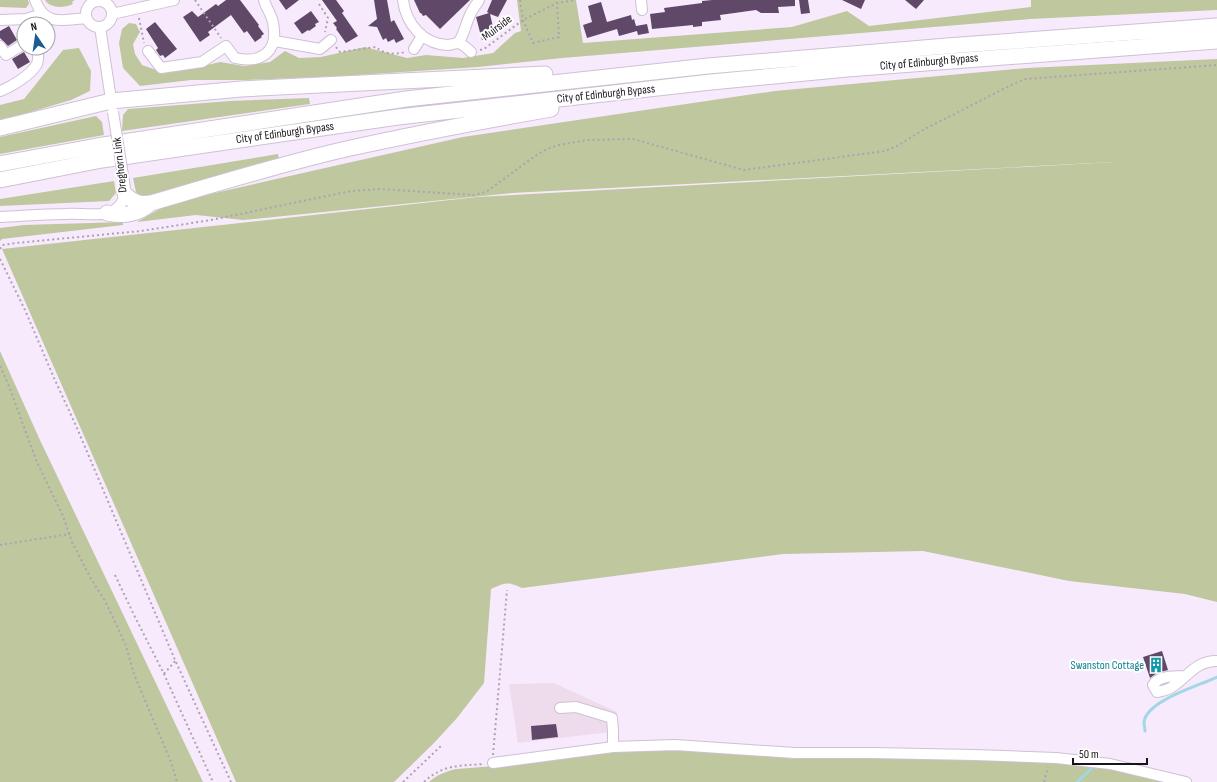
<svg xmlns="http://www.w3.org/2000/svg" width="1217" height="782" font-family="'Sofia Sans Condensed',sans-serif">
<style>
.industrial{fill:#eedbec}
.green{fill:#bec79e}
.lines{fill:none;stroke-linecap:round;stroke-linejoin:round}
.stream{stroke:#a2d7e6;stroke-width:3}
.building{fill:#604968}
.minor-casing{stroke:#cec1d3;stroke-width:12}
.highway-casing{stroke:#cec1d3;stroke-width:17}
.path{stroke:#ada2b1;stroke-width:2;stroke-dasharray:2 3;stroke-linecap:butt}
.minor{stroke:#fff;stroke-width:10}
.highway{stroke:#fff;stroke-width:15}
.minor-bridge-casing{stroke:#cec1d3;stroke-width:12;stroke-linecap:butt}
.minor-bridge{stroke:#fff;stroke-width:10}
.labels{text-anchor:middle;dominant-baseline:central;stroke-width:4;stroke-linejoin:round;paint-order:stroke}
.street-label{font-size:12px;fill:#19141b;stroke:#fff}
.culture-label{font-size:12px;fill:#0d838f;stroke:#fff;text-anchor:end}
</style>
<rect width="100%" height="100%" fill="#f8eafd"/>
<!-- industrial -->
<path class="industrial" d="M554,683L617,712L619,731L518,743L509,684Z"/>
<!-- green -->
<path class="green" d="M0,0H28L29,4L26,8L0,7Z
M45,0H75L72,2L73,4C64,8 51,9 45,0Z
M517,0H576L583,43L792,27L847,11L869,26L1031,7V0H1217V10L1030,19L562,58L478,67L343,76L246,80H191L140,86L123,68L119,43L122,29L129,23L136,24L140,32L133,44L135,54L142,65L162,72L195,68L220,62L244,66L270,62L285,51L299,58L321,57L365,47L407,58L426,55L463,58L493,53L515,33L521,31Z
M79,48L91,71L90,91L71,100L0,121V105L24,99L63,50Z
M1217,59V602L1185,594L1069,581L923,551L783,554L522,588C507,581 505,583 491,589L484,683L457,718L434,743L394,782H236L2,249L477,197L1114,162L512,193L243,220L196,215L137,222L170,203L463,137L775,91L1027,68Z
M309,98L310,104L122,131L123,115L128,109L230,101Z
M96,116L102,122L104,135L0,154V137Z
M278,154L279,160L253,165L152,196L142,197L136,192L133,178Z
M114,181L116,193L109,201L0,206V199Z
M123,222V225L2,239L0,241V228L24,225Z
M0,351L39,438L203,782H0Z
M703,749L797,759L914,757L1045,760L1115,770L1166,782H429C437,775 446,771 457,769L533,763L615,752Z"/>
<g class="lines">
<!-- stream -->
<path class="stream" d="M1145,731C1145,729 1144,725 1144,722C1147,700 1199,686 1217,677
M1077,782L1091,769"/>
</g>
<!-- building -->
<path class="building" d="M226,0H240L259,25L258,26L264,34L261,36L262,37L255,42L247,31L244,33L231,15L208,32L210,35L200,42L183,17L192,11L198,17L216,4L218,6Z
M279,0H299L286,10Z
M322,0H336L344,11L342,13L358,36L346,43L336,29L337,28L333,23L337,21Z
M374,0H387L391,22L394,20L404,39L396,43L394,39L388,42L386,38L383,40L377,27L368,26L377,19Z
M414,0H470L440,29L426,15L423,16L421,13H420Z
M492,0H507L498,17L490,14L495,36L482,40L476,17L489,13L487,12Z
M712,0H795V6L778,7L779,13H761L756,10L720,15L721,20L702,22V26L693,27V25L652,29L650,14L665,12L664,8L702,3V1Z
M799,0H808L810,13L801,14Z
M842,0H865L861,9Z
M905,0H924L916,9Z
M601,2L607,22L631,15L632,20L634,19L636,26L647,24L649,33L638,35L637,31L619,36L617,29L587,38L583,25L592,22L588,6Z
M311,11L319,22L315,24L316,26L309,31L308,30L302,34L294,23Z
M155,22L177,49L165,58L163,55L160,56L156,50L158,48L146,29Z
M9,26L17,40L8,46L0,38V31Z
M24,52L30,62L18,69L12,59Z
M1162,651L1168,670L1157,673L1150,678L1143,657Z
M556,724L558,737L532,740L531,726Z"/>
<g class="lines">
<!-- minor casing -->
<g class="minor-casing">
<path id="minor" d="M35,0C45,27 63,20 86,18
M403,0C406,24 423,44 448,45C451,45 455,43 458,43C462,44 468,49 471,52
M641,0L642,10
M86 14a13 13 0 1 1 26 0a13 13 0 1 1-26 0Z
M112,14L174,0
M0,20L26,19L42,14
M100,27L112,106
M275,41L320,49L331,40
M458,43C465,34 466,21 472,11C474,7 477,4 479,0
M0,46L6,55L24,44
M414,49L422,36
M148,51L161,68L202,62L226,46L235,58C261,64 279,52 273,23C272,15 266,8 264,0
M0,91C11,87 31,75 37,64C39,59 38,53 38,48
M0,217C22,216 43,214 65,214C76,213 98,216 108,213C118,210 126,200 125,190
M1185,676C1175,677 1159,675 1153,685L1157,692C1162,691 1168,690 1172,687C1188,677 1195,661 1217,661
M560,708L576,707L612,718L613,731V747
M493,763L613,747L675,745L795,753H873L975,755L1056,758L1110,764L1186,782"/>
</g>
<!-- highway casing -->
<g class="highway-casing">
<path id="highway" d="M0,128L111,101L241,89L545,74
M0,164L97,146L406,99L708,66L947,46L1217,26
M0,180L102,160L398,117L711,82L847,69L1217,41
M125,194C133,202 140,205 151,203C216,184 281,164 346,149C414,134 483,121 551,109
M107,213C124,216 138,215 151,203"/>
</g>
<!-- path -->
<path class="path" d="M195,0L221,38
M520,0L523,20L533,43L559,37L557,3L555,0
M319,4L328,18L325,32
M139,18L144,43
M336,47L340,52L376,47C383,54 396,55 405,52
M480,50L484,49L523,20L557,3L576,0
M0,249L2,245L16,243L141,231L211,220L351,191L379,189L473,195L486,192L535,156L547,149L559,145L588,140L633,139L744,170L885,151L897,146L923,130L1013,84L1026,79L1217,65
M0,259L25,310L54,378L77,428L175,660L231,782
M0,366L9,386L36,460L63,516L72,542L90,577L105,601L125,643L134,674L171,762L177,782
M0,545L70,534
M115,575L134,615L164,674L213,782
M164,674L175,661
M493,755L507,590
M403,782L441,746
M424,782C443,764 460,766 484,764
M1044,782L1048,767"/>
<!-- minor -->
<use href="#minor" class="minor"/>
<!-- highway -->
<use href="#highway" class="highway"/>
<!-- minor-bridge casing -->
<g class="minor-bridge-casing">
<path id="minor-bridge" d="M113,112L125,188"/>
</g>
<!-- minor-bridge -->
<use href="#minor-bridge" class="minor-bridge"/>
</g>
<!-- icons -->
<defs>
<g id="building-bare" transform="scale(1.2)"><path d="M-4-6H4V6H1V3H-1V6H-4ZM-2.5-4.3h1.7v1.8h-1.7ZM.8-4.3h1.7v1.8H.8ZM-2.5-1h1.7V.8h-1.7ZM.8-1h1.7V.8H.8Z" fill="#0f9aa8" stroke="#fff" stroke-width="2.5" paint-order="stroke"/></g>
</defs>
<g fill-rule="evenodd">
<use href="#building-bare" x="1156" y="665"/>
</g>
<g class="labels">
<!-- street labels -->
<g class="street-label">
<text transform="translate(497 28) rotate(-37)">Muirside</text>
<text transform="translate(929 62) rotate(-5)">City of Edinburgh Bypass</text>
<text transform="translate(606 94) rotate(-6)">City of Edinburgh Bypass</text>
<text transform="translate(285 133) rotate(-8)">City of Edinburgh Bypass</text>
<text transform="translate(120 165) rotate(-96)">Dreghorn Link</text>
</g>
<!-- culture labels -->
<g class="culture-label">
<text x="1144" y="665">Swanston Cottage</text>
</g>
</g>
<!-- north arrow -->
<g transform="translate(36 36) rotate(347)"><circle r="19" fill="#ffffff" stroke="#a3a1a4"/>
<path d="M0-3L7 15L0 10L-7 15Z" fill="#1c5c92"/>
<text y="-6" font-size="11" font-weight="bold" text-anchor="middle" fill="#19141b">N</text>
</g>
<!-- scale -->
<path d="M1073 758v6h74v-6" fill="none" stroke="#19141b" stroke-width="2"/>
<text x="1079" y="758" font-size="12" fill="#19141b" stroke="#ffffff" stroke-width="3" paint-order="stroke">50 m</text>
</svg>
